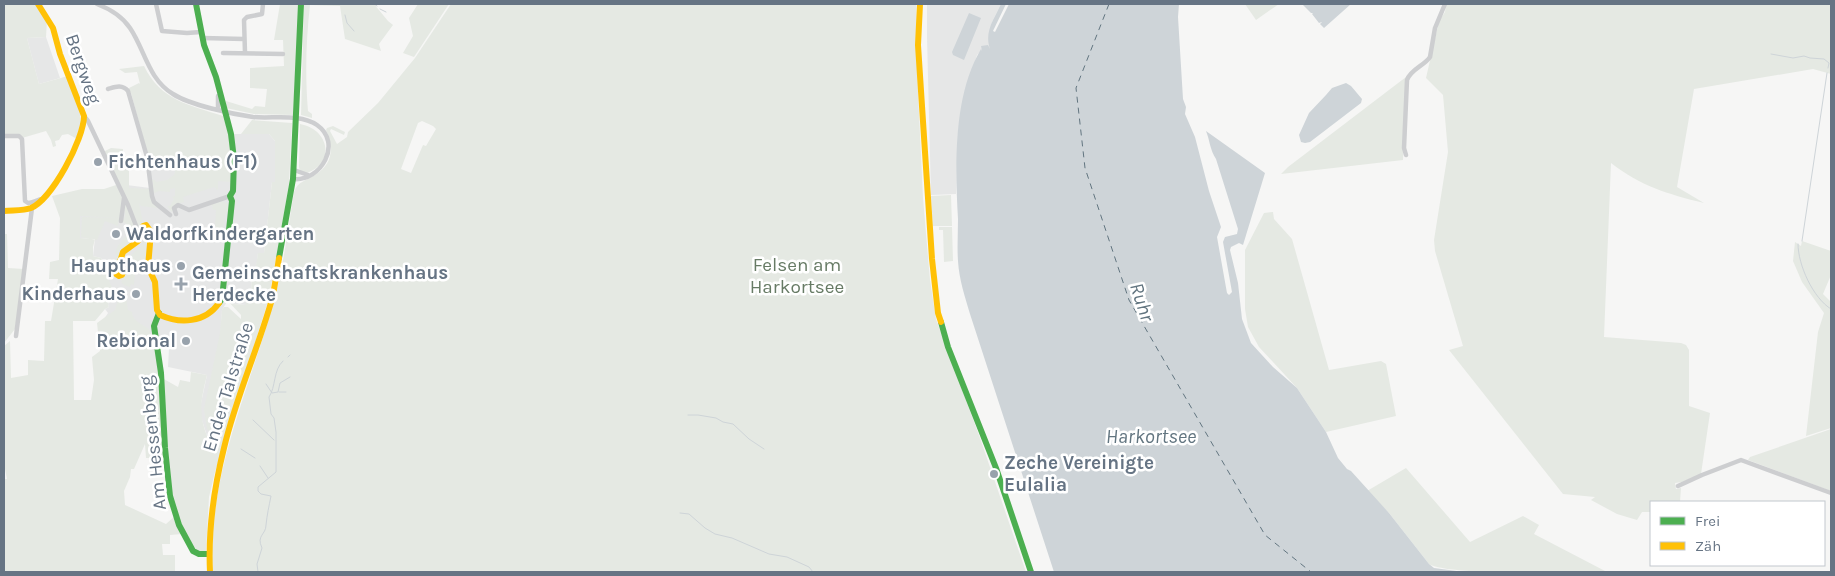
<svg xmlns="http://www.w3.org/2000/svg" width="1835" height="576" font-family="Karla,sans-serif">
<style>
.built{fill:#e6e7e7}
.green{fill:#e5e9e3;fill-rule:evenodd}
.water{fill:#ced4d8}
.lines{fill:none;stroke-linecap:round;stroke-linejoin:round}
.stream{stroke:#ced4d8;stroke-width:1}
.ferry{stroke:#627580;stroke-width:1;stroke-dasharray:6 5;stroke-linecap:butt}
.street{stroke:#cdced0;stroke-width:4.5}
.fast{stroke:#4caf50;stroke-width:6}
.slow{stroke:#ffc107;stroke-width:6}
.poi-dot{fill:#98a2ac;stroke:#fff;stroke-width:2}
.labels{text-anchor:middle;dominant-baseline:central;stroke-width:5;stroke-linejoin:round;paint-order:stroke}
.street-label{font-size:19px;fill:#667484;stroke:#fff}
.poi-label{font-size:19px;font-weight:bold;fill:#667484;stroke:#fff;text-anchor:start}
.park-label{font-size:19px;fill:#677b65;stroke:#fff}
.water-label{font-size:20px;font-style:italic;fill:#627580;stroke:#fff}
</style>
<rect width="100%" height="100%" fill="#f6f6f5"/>
<!-- built -->
<path class="built" d="M927,4H1001L992,22L991,49L981,51L977,55L964,98L958,133L956,194L931,195L927,37Z
M46,37L60,78L39,84L27,38Z
M229,134H269L275,141V182H272L264,254L258,253L256,270L254,278H252L250,303L246,305L232,304L228,300L222,310L215,440L207,436L201,417L200,408L207,375L168,367L169,348L152,347L104,319L108,313L105,309L109,307L108,305L112,288L105,274L104,264L101,258L93,256L95,239L80,238V216L119,184L150,188L146,146Z"/>
<!-- green -->
<path class="green" d="M4,4H37L47,20L46,37L27,38L39,84L68,76C77,101 85,112 77,139L68,134L62,135L59,140L55,141L56,146L53,147L51,140L46,131L22,138L4,134Z
M280,4H299L293,115L254,114L226,108V101L252,109L255,106L265,107L267,89L250,88V68L284,66L283,40H274Z
M304,4H374L388,21L393,25L379,44L381,51L345,39L340,6L310,5C306,40 305,75 308,111L312,114V118L301,115Z
M418,4H449L414,57L403,53L413,36L409,18Z
M451,4H916L918,93L923,198L930,280L936,319L980,438L1026,572H213C206,478 250,389 274,300C284,265 288,227 294,192C298,181 306,181 315,175C333,164 334,148 326,130L327,128L333,126L345,132L344,135L331,129L330,131L337,144L347,137L348,132L378,103L415,58ZM422,121L433,126L436,129L426,146L423,145L411,173L401,169L418,123Z
M1245,4L1258,5L1279,4L1256,20Z
M1446,4H1831V74L1813,69L1694,89L1677,187L1704,203C1667,194 1641,186 1611,163L1604,337L1681,343L1686,345L1689,350V406L1710,413L1701,474L1682,482L1675,483L1676,489L1681,488L1680,502H1651V512H1642L1637,520L1617,514L1591,500L1595,497L1563,494L1449,350L1463,346L1435,251L1434,240L1448,152L1443,95L1426,78L1439,21L1445,12Z
M144,66C161,101 190,105 223,116C231,137 231,160 231,182L218,181V190L214,187L183,197L184,202L177,204L172,212L167,206H170L174,199L172,197L175,196V188L170,189V192L159,191L154,193L152,180H155L156,182L167,180L174,175L175,172L171,163L167,165L166,163H150L131,93L127,89L139,83L140,84L137,72L125,73L119,69Z
M1406,77L1403,160L1281,174L1288,167Z
M252,120L292,123L289,184L269,298L215,472L209,497L206,552L199,553L183,533L171,495L162,378L178,387L180,380L190,382L191,372L207,375C201,400 198,412 207,436L215,440L216,437L207,429L204,409L220,333L222,310L224,307H228L241,319V315L227,300L233,301V304L246,305V302H250L252,278H254L258,253H264L272,182H275V141L269,134H241Z
M300,124C329,129 336,163 307,173L300,171L299,167Z
M111,148L123,149V167L129,171V188L150,189L158,208L141,206L139,203L143,223L140,234L103,152Z
M116,185L123,199L120,218L80,216V238L95,239L93,247V256L101,258C106,267 107,278 112,287L108,305L109,307L105,309L95,321H73L74,400H91L94,380L92,357L100,351L97,323L115,310L121,290L125,291L128,310L132,312C132,321 142,324 149,329L152,338V347H156L165,458H146L145,444L134,469H131L130,477L124,491L125,505L166,524L175,516L182,534L170,535V544H162L163,555H175V572H4V474L5,479H7L4,464V346L10,341L11,378L28,375V360L44,361L45,321H51L58,279H49L50,262L59,260L60,218L52,196L82,189H104Z
M951,195L952,226H933L931,196Z
M222,201L228,204V212L225,214L223,229L214,235L212,234L211,227H215L216,210L212,209L213,206L210,205Z
M126,203L137,232V238L116,263C114,248 118,245 126,236V223L122,222L125,216L124,205Z
M1273,212L1274,219L1292,239L1329,370L1381,361L1386,364L1396,416L1326,432L1297,388L1259,347L1248,327L1245,309V250L1264,213Z
M82,217L119,218L118,226L105,221L97,240L81,237Z
M939,227H952L953,261L944,262L943,230H939Z
M145,228L149,231L148,270L140,273L135,274L134,285L131,284L130,287L124,285L121,282L126,273V261C135,248 147,248 145,228Z
M4,234H7L8,268L24,269L15,329L4,343Z
M1802,241L1831,251V275L1823,294L1831,302V428L1806,436L1818,332L1824,313L1802,282L1793,261L1795,242L1801,246Z
M1831,429V491L1748,460L1750,457Z
M1406,468L1470,542L1523,516L1539,525L1534,534L1607,572C1577,572 1448,576 1429,564L1389,513L1367,491Z"/>
<!-- water -->
<path class="water" d="M1001,4H1006L993,31L995,32L1009,4H1179L1178,17L1183,99L1186,107L1185,114L1195,137L1209,191L1221,227L1217,237L1227,293L1229,295L1232,292L1223,242L1225,237L1237,234L1238,229L1216,159C1210,150 1210,141 1206,131L1265,173L1243,245L1239,243L1231,247L1230,250L1238,283L1242,319L1251,343L1273,367L1297,388L1326,432L1338,458L1347,469L1351,471L1389,513L1429,564L1434,568L1464,572H1054L970,314C965,297 959,279 958,261C957,247 958,233 958,219C955,166 953,96 981,49L982,51L981,46L988,45L990,49C984,32 994,19 1001,4Z
M1304,4H1351L1324,28L1320,24L1322,22L1319,23L1312,14L1313,13H1311L1303,5Z
M969,13L981,18L964,60L953,55L952,52Z
M1346,83L1351,86L1362,99L1361,103L1310,142L1305,143L1301,142L1299,135L1309,113L1326,95L1332,88Z"/>
<g class="lines">
<!-- stream -->
<path class="stream" d="M374,4L377,6
M380,9L386,12
M345,15L347,23L354,31
M1771,54L1793,58L1804,56L1810,58L1824,59L1829,63L1828,68
M1802,241L1827,73
M1798,244C1798,265 1813,298 1831,309
M288,357L290,355
M266,384L272,393L278,392L280,383L290,377
M279,392H286
M688,415H698L716,418L723,422L733,424L749,439L764,449
M253,420L274,440
M241,449L255,458
M260,466L268,478
M680,513L689,514L705,528L715,534L732,538L769,554L787,557L809,567L813,572
M258,572L257,564L262,548C256,535 266,535 266,525C267,515 269,506 271,496L261,494L258,491V487L276,472V432L274,418L271,414L269,397C276,387 273,370 283,361"/>
<!-- ferry -->
<path class="ferry" d="M1109,4L1076,88L1085,168L1129,300L1265,535L1311,572"/>
<!-- street -->
<path class="street" d="M97,4C110,9 122,16 130,28C145,50 148,79 173,94C190,105 232,114 253,117C272,119 300,113 317,125C343,143 321,182 293,179
M156,4L162,31L187,33L201,32
M203,38L244,39
M223,53L283,54
M245,53L244,20L247,17L262,14L263,4
M108,89C115,87 122,84 128,91L147,157L152,196L154,202L170,215
M218,109V96
M84,116L88,121L128,205L140,236
M4,136H19L22,139L25,201L28,203C34,203 37,199 43,199
M1406,155L1404,148L1407,80C1411,69 1424,66 1430,57L1435,28L1445,4
M294,170L308,175
M176,214L174,208L178,205L189,210L230,196
M121,221L124,198
M16,336L32,208
M1678,486L1702,475L1741,460L1831,493"/>
<!-- fast -->
<path class="fast" d="M196,4L204,45L216,77L231,134L234,159L233,191L230,196L232,201L222,299L219,303
M279,258L293,179L301,4
M159,313L154,326L161,373L165,448L170,496L179,525L193,551L199,554H209
M941,322L948,347L996,468L1031,572"/>
<!-- slow -->
<path class="slow" d="M920,4L918,45L932,259L938,313L941,322
M4,211C13,210 23,211 31,208C52,199 84,139 84,116L60,54L53,28L38,4
M120,266L123,271L122,275L119,276L116,274L123,252L138,241L143,226L146,225L151,232L148,267L155,282L157,310L160,315C180,324 205,323 219,303
M210,572C208,531 214,488 224,448C236,397 258,349 272,299C275,286 277,271 279,258"/>
</g>
<!-- markers -->
<g class="poi-dot">
<circle cx="98" cy="162" r="5"/>
<circle cx="116" cy="234" r="5"/>
<circle cx="181" cy="266" r="5"/>
<path d="M178.5 276.5h5v5h5v5h-5v5h-5v-5h-5v-5h5z"/>
<circle cx="136" cy="294" r="5"/>
<circle cx="186" cy="341" r="5"/>
<circle cx="994" cy="474" r="5"/>
</g>
<g class="labels">
<!-- street labels -->
<g class="street-label">
<text transform="translate(83 69) rotate(71)">Bergweg</text>
<text transform="translate(228 387) rotate(-73)">Ender Talstraße</text>
<text transform="translate(153 443) rotate(-96)">Am Hessenberg</text>
</g>
<!-- poi labels -->
<g class="poi-label">
<text x="108" y="162">Fichtenhaus (F1)</text>
<text x="126" y="234">Waldorfkindergarten</text>
<text x="171" y="266" text-anchor="end">Haupthaus</text>
<text x="192" y="273">Gemeinschaftskrankenhaus<tspan x="192" dy="22">Herdecke</tspan></text>
<text x="126" y="294" text-anchor="end">Kinderhaus</text>
<text x="176" y="341" text-anchor="end">Rebional</text>
<text x="1004" y="463">Zeche Vereinigte<tspan x="1004" dy="22">Eulalia</tspan></text>
</g>
<!-- park labels -->
<g class="park-label">
<text x="797" y="265">Felsen am<tspan x="797" dy="22">Harkortsee</tspan></text>
</g>
<!-- water labels -->
<g class="water-label">
<text transform="translate(1142 302) rotate(72)">Ruhr</text>
<text x="1151" y="436">Harkortsee</text>
</g>
</g>
<!-- border -->
<rect width="1835" height="576" fill="none" stroke="#667484" stroke-width="10"/>
<!-- legend -->
<rect x="1650" y="501" width="175" height="65" fill="#ffffff" stroke="#c2c7ce"/>
<rect x="1660" y="517" width="25" height="8" fill="#4caf50" stroke="#c2c7ce"/>
<text x="1695" y="526" font-size="15" fill="#667484">Frei</text>
<rect x="1660" y="542" width="25" height="8" fill="#ffc107" stroke="#c2c7ce"/>
<text x="1695" y="551" font-size="15" fill="#667484">Zäh</text>
</svg>
